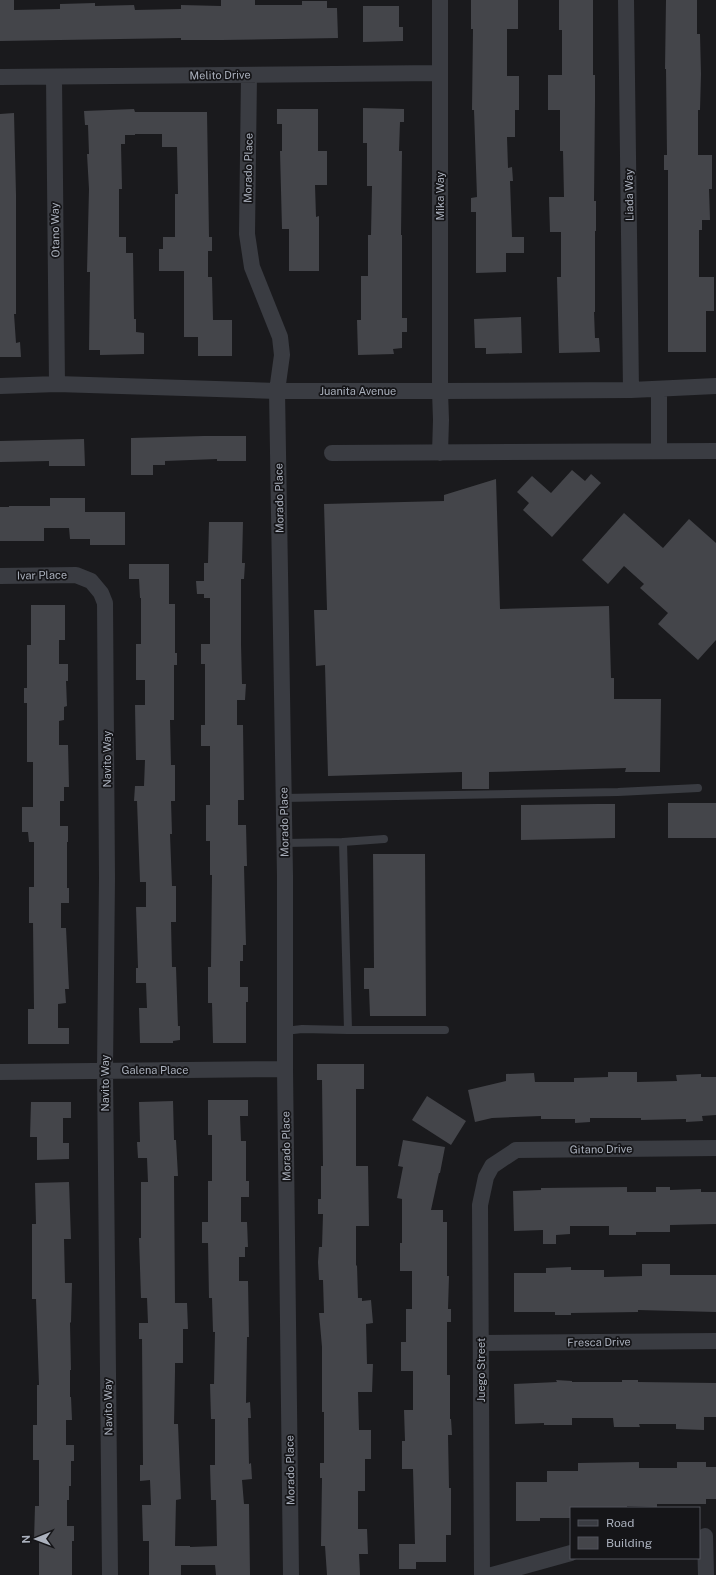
<svg xmlns="http://www.w3.org/2000/svg" width="716" height="1575" font-family="'Public Sans',sans-serif">
<style>
.building{fill:#44454a}
.lines{fill:none;stroke-linecap:round;stroke-linejoin:round}
.service{stroke:#3a3c42;stroke-width:8}
.minor{stroke:#3a3c42;stroke-width:16}
.labels{text-anchor:middle;dominant-baseline:central;stroke-width:3.5;stroke-linejoin:round;paint-order:stroke}
.street-label{font-size:11px;fill:#abb1bd;stroke:#151518}
</style>
<rect width="100%" height="100%" fill="#1a1a1d"/>
<!-- building -->
<path class="building" d="M0,0H14V10L60,9V4L95,3V6L134,5L135,10L181,9V5L221,6V0H255V5H302V1H327V8H337L338,38L222,40H181V38L0,41Z
M471,0H518V29H507V76H519V110H515V137H507L508,168L512,167L513,181H510L512,237H524V253H506V272L476,273V212H471V198L477,197L474,110H472L473,29H471Z
M559,0H593V75H595V102L594,201H596V231H595V312H594L595,338H599L600,352L559,353L557,277H561V232H550L549,197H564L563,151H560V110H548V75H562V30H559Z
M666,0H697V34H700L701,74L700,110H698V155H712V189H709L710,220H702V230H699V277H714V311H706V352H668V170H664V155H667L666,69H665Z
M363,6H399V27H403V41L363,42Z
M363,108L404,109V122H400L399,151H402L401,235H402V318H407V332H402V348L393,349L394,354L358,355L357,320H361V276H368V235H371L372,186H367V143H363Z
M134,109L135,112H207L209,237H212V251H208V277H212L213,320H232V356H198V337H184V271H159V249H163V237H175V194H178L177,147H162V134H135V135H125V144H121L122,189H119V237H126V253H133L134,319H136V332L144,333V354L100,355V350H89L90,272H87L89,189L87,154H89L88,125H85L84,111Z
M277,109H318V151H327V185H315L316,217L319,216V271H289V229H282L280,151H282V124H277Z
M14,113L16,195V314H14L16,343L20,342L21,357H0V114Z
M521,317L522,353L486,354V348H475L474,319Z
M204,436H246V461H217V459L165,461V465H153V475H131V438Z
M84,439L85,466H49V461L0,462V441Z
M572,470L585,481L591,474L601,483L552,537L523,510L529,503L517,492L532,476L551,493Z
M496,479L500,609L609,606L611,678H614V699H661L660,772H625L626,768L489,772V789H462V772L328,776L325,665L316,666L314,610H327L324,504L444,501V495Z
M50,498H85V512H125V545H90V539H70L69,528H44V541H0V507H9V506H50Z
M624,513L663,548L689,519L716,543V640L698,660L658,624L668,613L640,588L644,584L624,566L608,584L582,560Z
M209,522H243L242,563H245L244,579H241V644L242,684H246L245,700H237V725H243L244,800H238V825H246L247,866H244L246,945H243V961H240V987H248V1002H246V1043H213L212,1003H208V967H211L212,875H210V841H206V805H210V746H201V725H205V664H201V644H210V598H204V594H197L196,581H204V563H208Z
M129,564H169V604H175V653H177V665H174V720H170L171,765H175V801H171L172,834H170L172,886H176V922H171L172,967H176L178,1026H180V1040L173,1041V1043H140L139,1008H147L146,983H136V968H138L136,907H146V882H140L137,801H134L135,786H144L145,760H136L135,705H145V680H136V644H141V598H140L139,579H129Z
M31,605H65V640H59V664H68V681H66L67,706L64,707V720L59,721V745H68L69,787H64V801H60V826H68V842H67V888H69V903H61V928H66L69,989H65L66,1003L58,1004V1028H69V1044H28V1009H34L33,923H29V887H34V842H29L28,832H22V807H33V762H27V703H24V688H27V645H31Z
M668,803H716V838H668Z
M597,804H615V838L521,840V805Z
M373,854H425L426,1016H370L369,989H364V968H374Z
M317,1064H364V1089H356V1166H368L369,1226H356V1266L357,1265L358,1298H362V1301L371,1300L373,1323L366,1324L367,1364H373L372,1392H358L359,1430H371V1459H365V1491H358V1529H367L368,1554H359L360,1575H327L325,1546H321L322,1478H320V1463H324V1412H322V1347L319,1313H324L323,1280H319L318,1262L319,1247H322L323,1214H318V1199H321V1166H323L322,1080H317Z
M608,1072H637V1082L677,1081L676,1075L701,1074V1077H716V1115L702,1116L703,1121L686,1122V1119L641,1120V1118H590V1122L575,1123V1119H541V1116L492,1118L475,1122L468,1090L506,1081V1074L534,1073L535,1082H574V1078L608,1077Z
M427,1096L466,1121L451,1145L412,1120Z
M208,1100H248V1116H240L241,1141H246V1181H249V1197H241V1222H247L248,1247H245V1257H239V1281H248L249,1337H247L246,1403L250,1402L251,1418H248L249,1464L251,1463L252,1479L242,1480L244,1504H249L250,1575H216L215,1565H181V1575H149V1541H143L142,1505H151L150,1480L140,1481V1465H143L142,1339H139V1323H148L147,1298H141L139,1238H141V1182H148L147,1158H138L137,1142H140L139,1102L173,1101L174,1140H176L178,1176H174L175,1303H187L188,1329H183V1363H175V1372L174,1424H178L181,1499L176,1500L175,1546H190V1547L217,1546L216,1500H211L210,1465H215V1419H211L210,1384H214L215,1332H213L212,1298H209L208,1243H202V1222H208V1181H212V1135H208Z
M31,1102H71V1118H63V1143H69V1159L37,1160V1137H30Z
M403,1140L445,1147L440,1173H439L431,1210H443V1222H447V1276H449L448,1309H451V1322H447V1375H450V1419H451L452,1435H448L449,1488H451V1535H446V1562H416V1569H399V1544H415L413,1469H402V1441H405L404,1410H413V1371H401V1342H406V1309H412V1271H400V1243H402V1199L397,1198L403,1167L398,1166Z
M69,1182L71,1239H64L65,1283H72L71,1322L70,1323L71,1370H70V1397H71L72,1420H66V1445H74V1461H71V1486H69V1500H67V1526H74V1541H72V1575H39V1541H34L35,1506H39V1460H33V1425H37V1385H39L36,1299H32V1224H36L35,1183Z
M627,1187V1192H656V1187H670V1190L701,1189V1192H716V1224L670,1225V1232H636V1235H609V1226H570V1234L556,1235V1244H543V1230L514,1231L513,1191L541,1190V1188Z
M642,1264H670V1275H716V1312L638,1310V1312L571,1313V1315H555V1312H514V1273H546V1268L571,1267V1270H604V1277L642,1276Z
M556,1380L572,1381V1382H622V1380H638V1382L716,1383V1417H704V1430L676,1429V1424H639L640,1427H614L613,1418H572V1425H544V1423L515,1424L514,1384L557,1382Z
M639,1462V1468H677V1462H706V1467H716V1499H706V1504H657V1507L627,1506V1508H571V1518H540V1521H516V1482H547V1471H578V1463Z"/>
<g class="lines">
<!-- service -->
<path class="service" d="M284,798L618,792L698,788
M343,842L384,839
M285,843L343,842L348,1030L302,1029L285,1031
M348,1030H445"/>
<!-- minor -->
<path class="minor" d="M626,0L631,390
M249,75L247,234L252,267L280,337L282,355L277,391L285,876V1069L291,1575
M0,77L440,73
M54,77L57,384
M0,386L57,384L277,391H440L631,390L716,386
M659,451V389
M332,453L716,451
M440,453L441,420L440,391V0
M0,576L76,575L91,581L101,593L105,603L107,878L105,1070L110,1575
M0,1072L285,1069
M481,1343L716,1341
M705,1536L706,1575
M482,1575L480,1205L486,1177L492,1166L516,1150L716,1148
M492,1575L571,1553"/>
</g>
<g class="labels">
<!-- street labels -->
<g class="street-label">
<text transform="translate(220 75) rotate(-1)">Melito Drive</text>
<text transform="translate(248 168) rotate(-89)">Morado Place</text>
<text transform="translate(629 195) rotate(-91)">Liada Way</text>
<text transform="translate(440 196) rotate(-90)">Mika Way</text>
<text transform="translate(55 230) rotate(-91)">Otano Way</text>
<text x="358" y="391">Juanita Avenue</text>
<text transform="translate(279 498) rotate(-91)">Morado Place</text>
<text transform="translate(42 575) rotate(-1)">Ivar Place</text>
<text transform="translate(107 759) rotate(-90)">Navito Way</text>
<text transform="translate(284 822) rotate(-91)">Morado Place</text>
<text x="155" y="1070">Galena Place</text>
<text transform="translate(105 1083) rotate(-90)">Navito Way</text>
<text transform="translate(286 1146) rotate(-91)">Morado Place</text>
<text transform="translate(601 1149) rotate(-1)">Gitano Drive</text>
<text transform="translate(599 1342) rotate(-1)">Fresca Drive</text>
<text transform="translate(481 1370) rotate(-90)">Juego Street</text>
<text transform="translate(108 1407) rotate(-91)">Navito Way</text>
<text transform="translate(290 1470) rotate(-91)">Morado Place</text>
</g>
</g>
<!-- legend -->
<rect x="570" y="1507" width="130" height="52" fill="#151518" stroke="#51535a"/>
<rect x="578" y="1520" width="20" height="6" fill="#3a3c42" stroke="#51535a"/>
<text x="606" y="1527" font-size="12" fill="#abb1bd">Road</text>
<rect x="578" y="1537" width="20" height="12" fill="#44454a" stroke="#51535a"/>
<text x="606" y="1547" font-size="12" fill="#abb1bd">Building</text>
<!-- north arrow -->
<g transform="translate(36 1539) rotate(269)" stroke="#151518" stroke-width="3" paint-order="stroke">
<path d="M0-3L7 15L0 10L-7 15Z" fill="#abb1bd"/>
<text y="-6" font-size="11" font-weight="bold" text-anchor="middle" fill="#abb1bd">N</text>
</g>
</svg>
